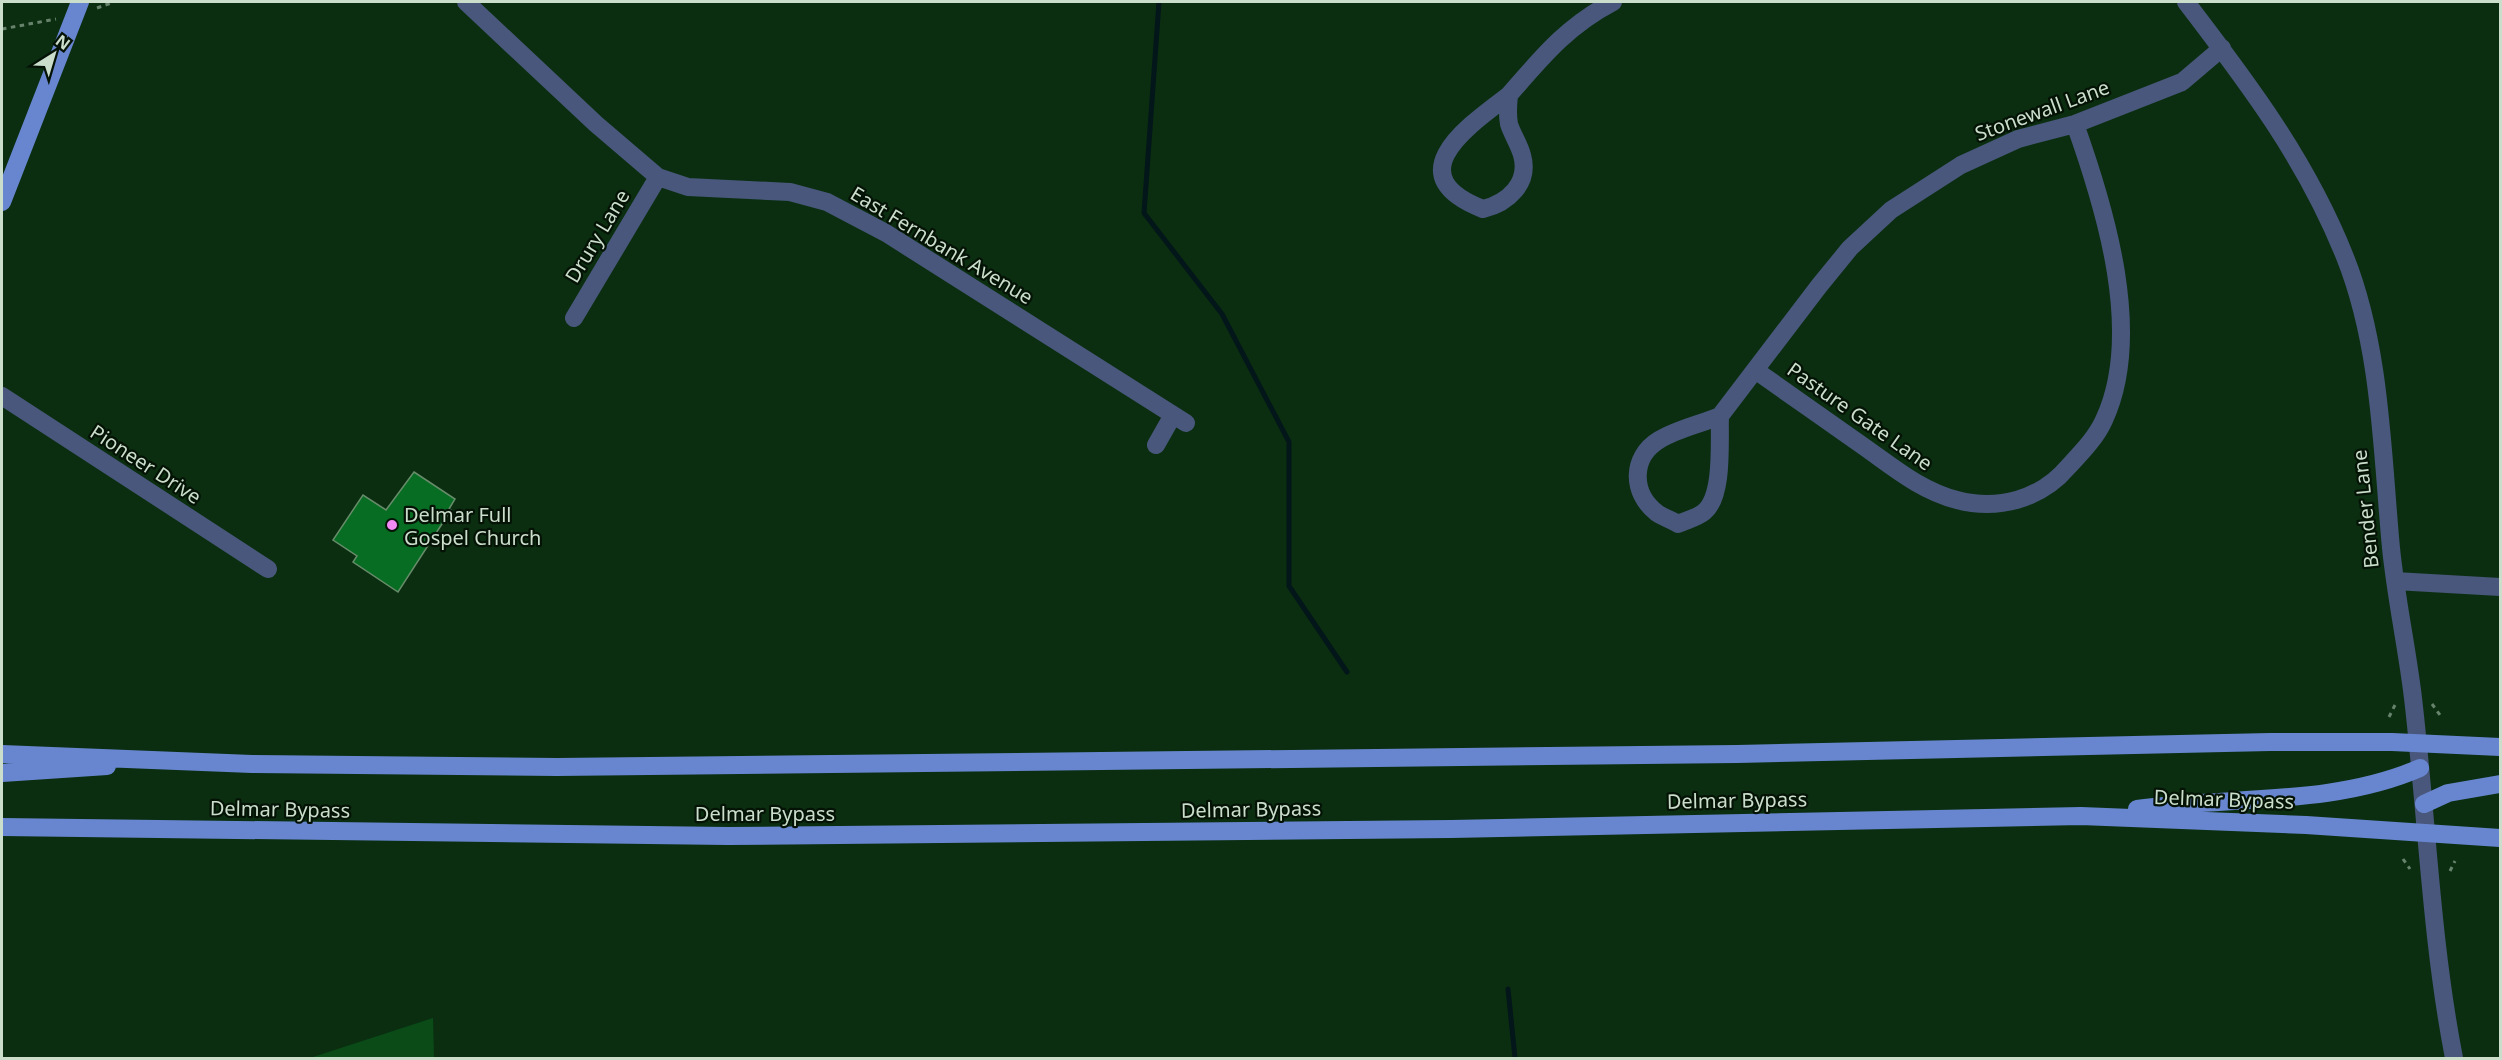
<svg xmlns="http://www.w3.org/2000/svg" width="2502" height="1060" font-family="'Noto Sans',sans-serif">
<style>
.green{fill:#0a4b18}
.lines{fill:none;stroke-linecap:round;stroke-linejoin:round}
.stream{stroke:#031619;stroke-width:5}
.building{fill:#066d23;stroke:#678c6a;stroke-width:1.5}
.path{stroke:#67836b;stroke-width:3;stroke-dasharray:4.5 4.5;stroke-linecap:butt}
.minor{stroke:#48577b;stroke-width:18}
.major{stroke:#6886d0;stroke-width:18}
.poi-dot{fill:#f18af4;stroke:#051306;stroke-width:2}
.labels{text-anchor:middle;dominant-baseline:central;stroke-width:4.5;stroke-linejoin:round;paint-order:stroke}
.street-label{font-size:20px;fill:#cadecb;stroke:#051306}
.poi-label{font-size:20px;fill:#cadecb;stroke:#051306;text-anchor:start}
</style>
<rect width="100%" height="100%" fill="#0b2e11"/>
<!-- green -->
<path class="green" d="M433,1018L434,1058H310Z"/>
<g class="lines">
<!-- stream -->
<path class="stream" d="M1159,2L1144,213L1222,314L1289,442V586L1347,672
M1508,989L1515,1058"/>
</g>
<!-- building -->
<path class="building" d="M414,472L455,499L449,509L451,510L398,592L353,562L357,556L333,540L363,495L386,510Z"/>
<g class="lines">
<!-- path -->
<path class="path" d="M97,8L114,2
M2,29L56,19
M2432,704L2440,715
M2389,717L2395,705
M2403,859L2410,869
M2450,871L2455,861"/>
<!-- minor -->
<path class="minor" d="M466,2L596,124L658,177L688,187L790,192L827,202L886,233L1186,423
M2186,2C2248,83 2307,161 2345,257C2381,347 2382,452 2391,548C2396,598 2407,648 2413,698C2427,818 2431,940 2454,1058
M1509,95C1508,105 1507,114 1509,124C1512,134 1519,144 1522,155C1530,183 1508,203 1483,209C1396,175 1468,126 1509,95Z
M1509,95C1542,57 1567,26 1613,2
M574,318L658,177
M1755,370C1791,395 1827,421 1863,446C1893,467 1921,491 1957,500C1998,511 2041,499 2068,467C2081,453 2096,438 2104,420C2144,334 2105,208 2075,124
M2,396L268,569
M1720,416L1819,286L1850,248L1891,210L1961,165L2018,139L2075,124L2182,82L2222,48
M1720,416C1719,440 1724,496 1704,512C1697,518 1686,520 1678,524C1671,520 1663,517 1657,513C1631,493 1631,457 1659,440C1677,429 1701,424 1720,416Z
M1156,445L1173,415
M2395,581L2500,587"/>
<!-- major -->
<path class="major" d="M2,202L80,2
M2,754L252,764L557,767L1737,754L2270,742H2392L2500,747
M2,773L107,766
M2424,804L2448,793L2500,784
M2137,809C2230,796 2333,806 2420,768
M2,827L728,836L1451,829L2081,816L2306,825L2500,838"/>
</g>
<!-- markers -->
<circle class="poi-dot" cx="392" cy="525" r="6"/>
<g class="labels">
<!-- street labels -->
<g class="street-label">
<text transform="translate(2042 110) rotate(-20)">Stonewall Lane</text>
<text transform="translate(597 236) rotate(-59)">Drury Lane</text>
<text transform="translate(942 245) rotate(31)">East Fernbank Avenue</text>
<text transform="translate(1860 416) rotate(35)">Pasture Gate Lane</text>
<text transform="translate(146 464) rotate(33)">Pioneer Drive</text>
<text transform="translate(2365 509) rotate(-96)">Bender Lane</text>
<text transform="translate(2224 799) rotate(2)">Delmar Bypass</text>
<text transform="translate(1737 800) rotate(-1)">Delmar Bypass</text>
<text transform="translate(280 809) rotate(1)">Delmar Bypass</text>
<text transform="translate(1251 809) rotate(-1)">Delmar Bypass</text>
<text x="765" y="813">Delmar Bypass</text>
</g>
<!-- poi labels -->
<g class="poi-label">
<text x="404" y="514">Delmar Full<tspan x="404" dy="23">Gospel Church</tspan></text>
</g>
</g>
<!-- border -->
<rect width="2502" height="1060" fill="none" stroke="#cadecb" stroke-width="6"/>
<!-- north arrow -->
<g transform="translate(54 54) rotate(37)" stroke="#051306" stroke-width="4.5" paint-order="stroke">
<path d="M0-4.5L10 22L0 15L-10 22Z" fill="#cadecb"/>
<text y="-9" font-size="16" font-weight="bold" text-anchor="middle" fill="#cadecb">N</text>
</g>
</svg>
